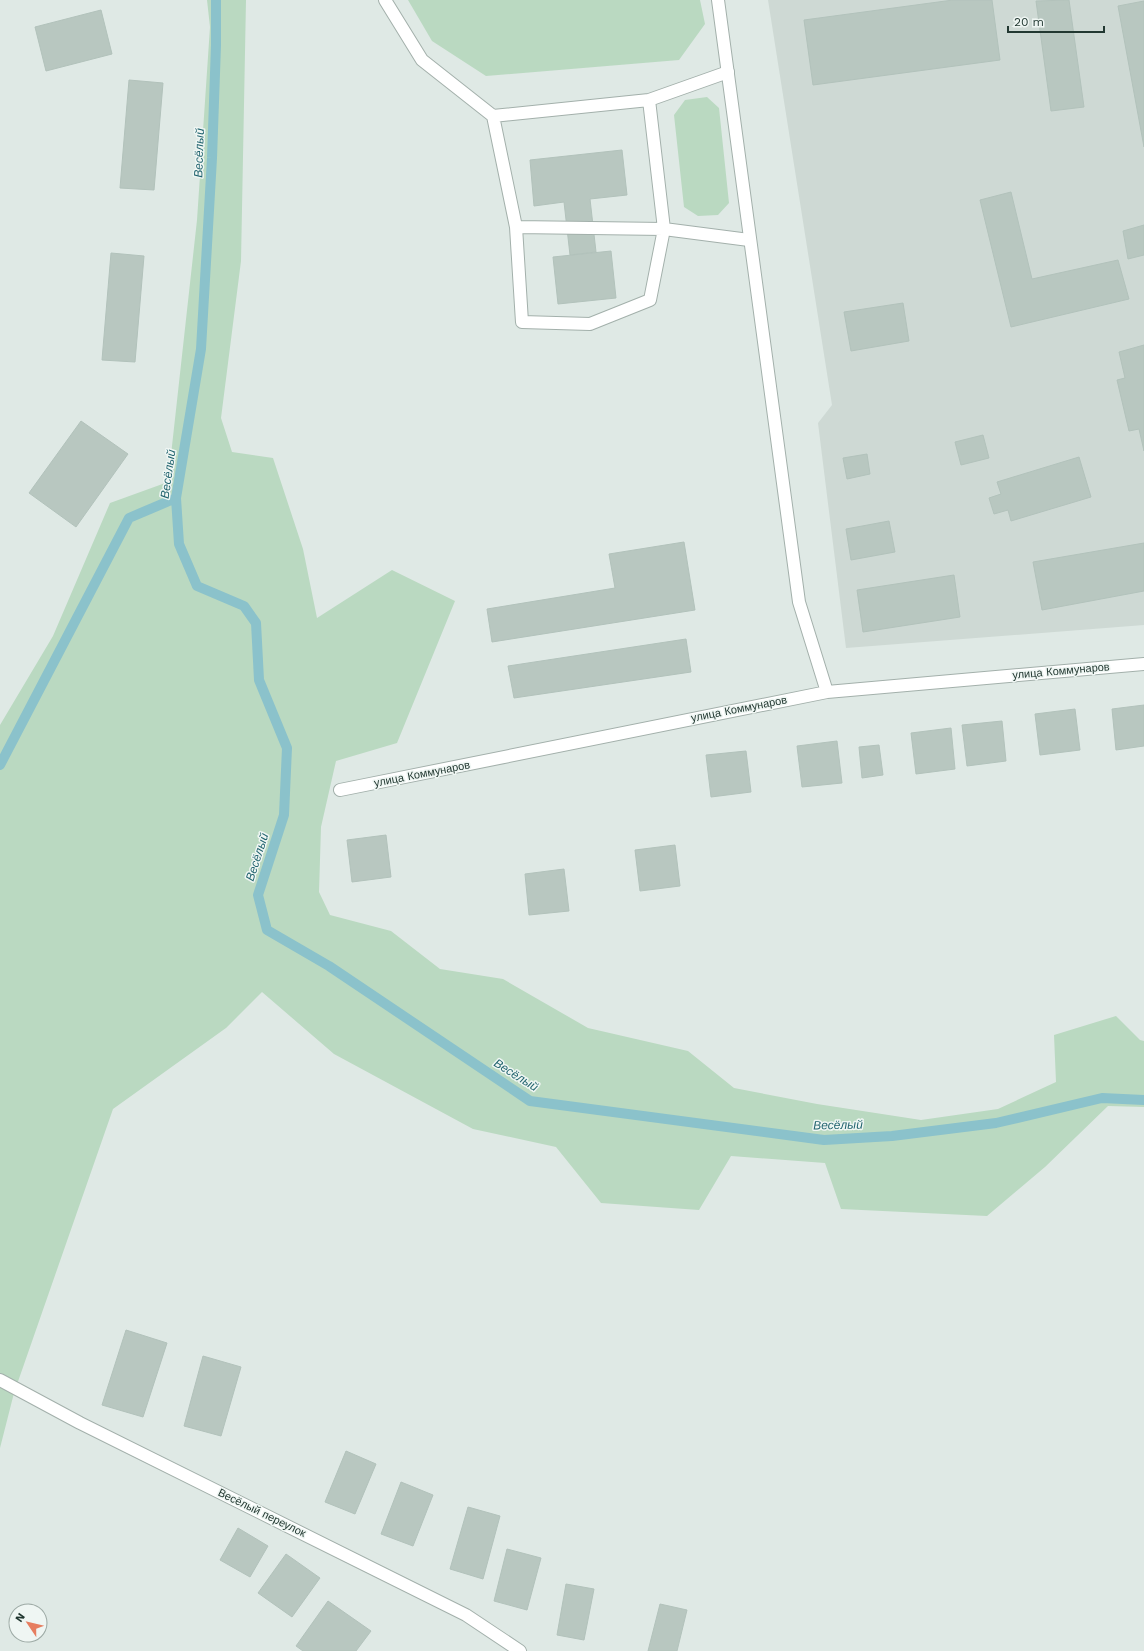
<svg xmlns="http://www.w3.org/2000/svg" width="1144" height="1651" font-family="'Work Sans',sans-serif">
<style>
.built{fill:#ced9d4}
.green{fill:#bad9c1}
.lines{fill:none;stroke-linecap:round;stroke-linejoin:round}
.stream{stroke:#8bc2cb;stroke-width:10}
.building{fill:#b8c7c0;stroke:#b2c2bb}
.service-casing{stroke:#a3b0ab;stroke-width:14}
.minor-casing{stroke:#a3b0ab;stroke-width:14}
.service{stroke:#fff;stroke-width:12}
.minor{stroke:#fff;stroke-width:12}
.labels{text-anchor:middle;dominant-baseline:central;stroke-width:3;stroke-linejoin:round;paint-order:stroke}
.street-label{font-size:11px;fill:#223831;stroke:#eff6f3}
.water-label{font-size:12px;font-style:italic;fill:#21636e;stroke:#eff6f3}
</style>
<rect width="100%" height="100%" fill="#dfe9e5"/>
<!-- built -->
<path class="built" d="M768,0H1144V625L846,648L818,423L832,405Z"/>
<!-- green -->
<path class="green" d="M207,0H246L241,261L221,418L232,452L273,458L303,549L317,618L392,570L455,601L397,743L336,761L321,827L319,892L330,915L391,931L440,969L503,979L588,1028L688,1051L734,1088L817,1104L921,1120L998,1109L1056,1082L1054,1035L1116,1016L1140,1040L1144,1041V1107L1108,1106L1045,1167L987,1216L841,1209L825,1163L731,1156L699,1210L601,1203L556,1147L473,1129L334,1054L262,992L226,1028L113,1109L14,1393L0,1448V725L53,636L110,503L168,482L197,220L210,27Z
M408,0H700L705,24L679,60L486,76L432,41Z
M707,97L719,108L729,203L718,215L698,216L684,207L674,115L685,100Z"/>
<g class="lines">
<!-- stream -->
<path class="stream" d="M216,0V45L212,158L201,349L176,498L179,544L197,586L244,606L256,623L259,680L287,748L284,815L258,895L267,930L329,966L530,1101L824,1140L892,1136L996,1123L1102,1098L1144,1100
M0,765L129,518L176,498"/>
</g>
<!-- building -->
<path class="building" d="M953,0H992L1000,60L813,85L804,20Z
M1069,0L1084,107L1051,111L1036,1Z
M1144,1V147L1118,6Z
M101,10L112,54L46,71L35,27Z
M129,80L163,83L154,190L120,188Z
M622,150L627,195L590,199L596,252L570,255L564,202L534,206L530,160Z
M1011,192L1032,279L1118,260L1129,299L1011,327L980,200Z
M1144,225V255L1128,259L1123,231Z
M611,251L616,298L558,304L553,257Z
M111,253L144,256L135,362L102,360Z
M903,303L909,341L851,351L844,312Z
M1144,345V451L1139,429L1129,431L1117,380L1125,378L1119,352Z
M81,421L128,454L76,527L29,493Z
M983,435L989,458L961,465L955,442Z
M867,454L870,474L847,479L843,458Z
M1079,457L1091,497L1011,521L1008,510L994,514L989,498L1001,494L997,482Z
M889,521L895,552L851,560L846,529Z
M684,542L695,610L492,642L487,609L615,588L609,554Z
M1144,543V591L1042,610L1033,562Z
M954,575L960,617L863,632L857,590Z
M686,639L691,672L514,698L508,666Z
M1144,705V746L1116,750L1112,709Z
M1075,709L1080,750L1040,755L1035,714Z
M1002,721L1006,761L967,766L962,725Z
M951,728L955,769L916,774L911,733Z
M837,741L842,783L802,787L797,746Z
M879,745L883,775L862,778L859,747Z
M746,751L751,792L711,797L706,755Z
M386,835L391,877L352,882L347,840Z
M675,845L680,886L640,891L635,850Z
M564,869L569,911L529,915L525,874Z
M126,1330L167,1343L143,1417L102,1405Z
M203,1356L241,1367L221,1436L184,1426Z
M346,1451L376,1464L355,1514L325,1502Z
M401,1482L433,1495L413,1546L381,1534Z
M468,1507L500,1516L483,1579L450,1569Z
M238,1528L268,1546L250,1577L220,1560Z
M507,1549L541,1558L527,1610L494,1601Z
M286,1554L320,1578L292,1617L258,1593Z
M566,1584L594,1589L584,1640L557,1635Z
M328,1601L371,1631L356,1651H303L296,1646Z
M660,1604L687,1610L677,1651H648Z"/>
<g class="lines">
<!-- service casing -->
<g class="service-casing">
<path id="service" d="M385,0L422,60L493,116L516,227L522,322L590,324L650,300L664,229L649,100
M493,116L649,100L728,72
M516,227L664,229L749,240"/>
</g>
<!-- minor casing -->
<g class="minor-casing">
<path id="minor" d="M718,0L799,602L827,692
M340,790L827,692L1144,664
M0,1380L80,1423L466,1615L520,1651"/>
</g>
<!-- service -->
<use href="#service" class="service"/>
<!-- minor -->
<use href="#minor" class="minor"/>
</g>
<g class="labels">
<!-- street labels -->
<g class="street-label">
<text transform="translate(1061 671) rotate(-5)">улица Коммунаров</text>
<text transform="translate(739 709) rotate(-11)">улица Коммунаров</text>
<text transform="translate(422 774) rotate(-11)">улица Коммунаров</text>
<text transform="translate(262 1513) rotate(26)">Весёлый переулок</text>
</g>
<!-- water labels -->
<g class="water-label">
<text transform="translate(199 153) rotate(-88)">Весёлый</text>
<text transform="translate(168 474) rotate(-82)">Весёлый</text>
<text transform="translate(257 857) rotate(-72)">Весёлый</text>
<text transform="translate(516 1075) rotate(32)">Весёлый</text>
<text transform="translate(838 1125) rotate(-1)">Весёлый</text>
</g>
</g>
<!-- north arrow -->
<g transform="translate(28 1623) rotate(305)"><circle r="19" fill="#eff6f3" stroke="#9daaa5"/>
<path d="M0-3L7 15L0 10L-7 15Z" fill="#e67e60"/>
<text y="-6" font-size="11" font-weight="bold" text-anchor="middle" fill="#223831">N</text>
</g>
<!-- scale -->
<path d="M1008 26v6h96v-6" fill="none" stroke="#223831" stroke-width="2"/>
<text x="1014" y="26" font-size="12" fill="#223831" stroke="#eff6f3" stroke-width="3" paint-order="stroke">20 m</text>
</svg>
